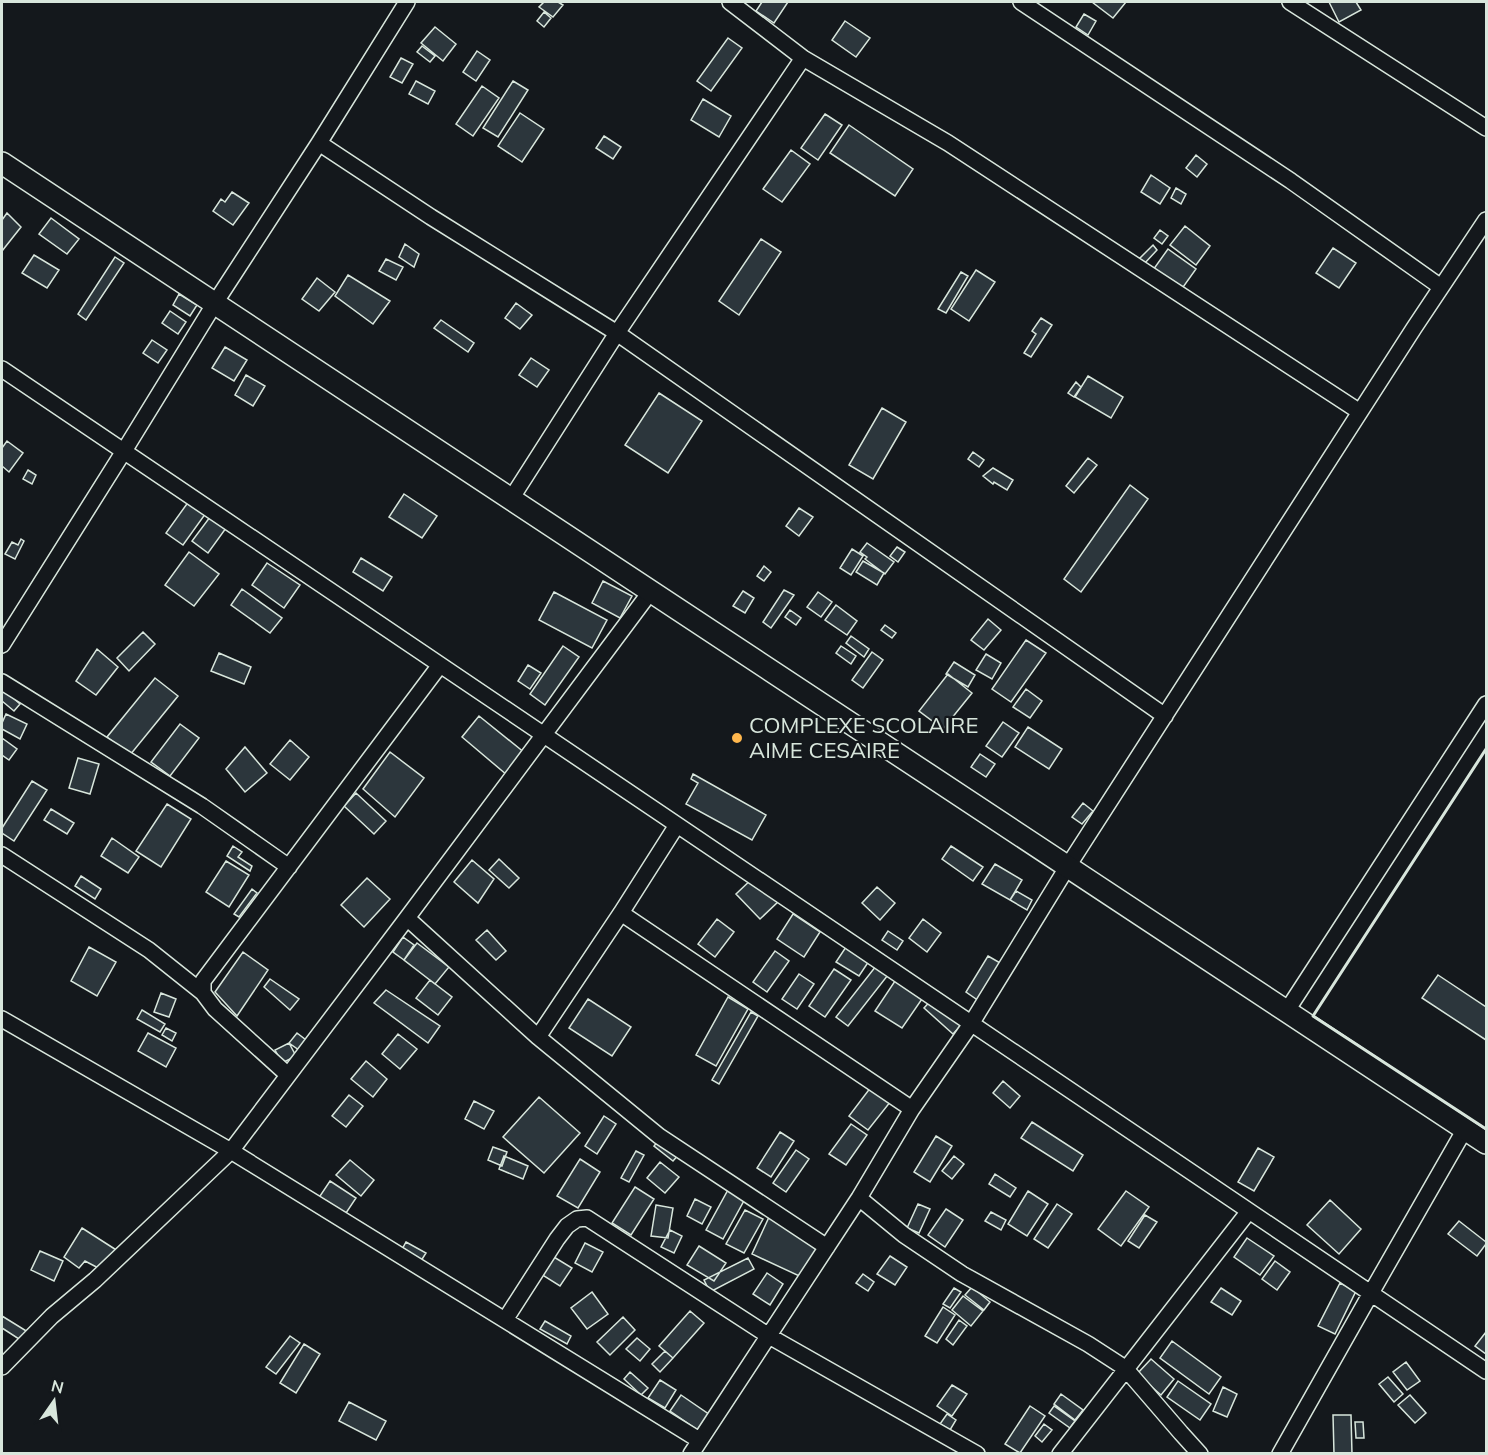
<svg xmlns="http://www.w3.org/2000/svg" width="1488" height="1455" font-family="Mulish,sans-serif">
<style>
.building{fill:#2c363c;stroke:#d8e6dc;stroke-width:1.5}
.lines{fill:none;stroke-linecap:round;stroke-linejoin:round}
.minor-casing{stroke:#d8e6dc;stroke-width:18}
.secondary-casing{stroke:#d8e6dc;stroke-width:24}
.minor{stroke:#14181c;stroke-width:15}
.secondary{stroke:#14181c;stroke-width:21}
.wall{stroke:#d8e6dc;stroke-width:3}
.poi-dot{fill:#ffb74d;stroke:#14181c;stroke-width:2}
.labels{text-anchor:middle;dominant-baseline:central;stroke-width:4.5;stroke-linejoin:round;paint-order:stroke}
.poi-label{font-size:22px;fill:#d8e6dc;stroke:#14181c;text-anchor:start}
</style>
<rect width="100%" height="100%" fill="#14181c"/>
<!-- building -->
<path class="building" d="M544,2H558L563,5L553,17L539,7Z
M762,2H788L774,23L756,11Z
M1092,2H1126L1113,18Z
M1329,2H1356L1361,10L1339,22Z
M544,12L551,18L544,27L537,21Z
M1084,14L1096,21L1088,35L1076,27Z
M845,21L870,38L856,57L832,40Z
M435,27L456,44L443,61L421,43Z
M728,38L742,48L711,91L697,81Z
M422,46L435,56L430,62L417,52Z
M477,51L490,60L476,81L463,72Z
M401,58L413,64L402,83L390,77Z
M416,81L435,91L428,104L409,94Z
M513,81L528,90L498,137L483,128Z
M482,86L499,98L473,136L456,124Z
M703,99L731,116L719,137L691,120Z
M520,113L544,129L522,162L498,146Z
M825,114L842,125L818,160L801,148Z
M849,125L913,169L895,196L830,153Z
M604,136L621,147L613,159L596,148Z
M791,150L810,164L782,202L763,189Z
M1196,155L1207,164L1197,177L1186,168Z
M1151,175L1170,188L1160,204L1141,192Z
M1176,188L1186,194L1181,204L1171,198Z
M232,192L249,203L233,225L213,211L221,199L225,202Z
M7,213L21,227L2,251V220Z
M51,218L79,239L67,254L39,234Z
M1185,226L1210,246L1196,265L1170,245Z
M1160,230L1168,236L1162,244L1154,238Z
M761,239L781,252L739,315L719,301Z
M405,244L419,254L414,267L399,257Z
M1153,245L1157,250L1144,264L1139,259Z
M1333,248L1356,263L1339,288L1316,273Z
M1168,249L1196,269L1181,290L1153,270Z
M34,255L59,270L47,288L22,273Z
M115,257L124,263L86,320L78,314Z
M386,259L403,267L396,280L379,271Z
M976,270L995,282L969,321L951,309Z
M961,272L968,276L946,313L938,309Z
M348,275L390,301L373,324L335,296Z
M317,278L335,292L319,311L302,299Z
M179,294L197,305L190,316L173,305Z
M516,303L532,315L520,329L505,318Z
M170,311L186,322L178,334L162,323Z
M1041,318L1052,325L1031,357L1024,353L1036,334L1032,331Z
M441,320L474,343L468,352L434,328Z
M152,340L167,350L158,363L143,353Z
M225,347L247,360L234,381L212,368Z
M531,358L549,370L537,387L519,375Z
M246,375L265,386L253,406L235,395Z
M1088,376L1123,397L1111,418L1075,397Z
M1076,382L1081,387L1074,397L1068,393Z
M659,393L702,421L668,473L625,445Z
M882,408L906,422L873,479L849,465Z
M7,441L23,453L9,472L2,466V448Z
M973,452L984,460L979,467L968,459Z
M1088,458L1097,465L1074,493L1066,486Z
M993,468L1013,480L1007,490L994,482L993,484L983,476Z
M28,470L36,475L32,484L23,479Z
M1130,485L1148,499L1081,592L1064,579Z
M404,494L437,516L422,538L389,517Z
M189,501L206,513L183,545L166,533Z
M799,508L813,517L799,536L786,526Z
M213,513L229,524L208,553L192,541Z
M21,539L24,541L15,559L5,554L12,542L18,545Z
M867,543L894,562L885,574L865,559L867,557L860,552Z
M897,547L905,552L898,562L890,556Z
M852,549L863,556L851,575L840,568Z
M189,552L219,574L194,606L165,585Z
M361,558L392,577L383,591L353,572Z
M863,561L884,573L877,585L856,572Z
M267,563L300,585L284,608L252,585Z
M764,566L771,572L764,581L757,576Z
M603,581L632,596L620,618L592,603Z
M242,589L282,618L270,633L231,605Z
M784,590L794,595L771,628L763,622Z
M743,591L754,598L745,613L733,606Z
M554,592L607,620L592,648L539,620Z
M818,592L832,602L821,617L807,607Z
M836,605L857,621L847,635L825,620Z
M790,610L801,618L796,625L785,617Z
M988,619L1001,630L984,650L971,640Z
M885,625L896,633L892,638L881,630Z
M143,632L155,644L129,671L117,658Z
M851,636L869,649L864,657L846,643Z
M1026,640L1046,653L1011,702L992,689Z
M563,646L579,657L545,705L530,694Z
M841,646L856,656L851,664L836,653Z
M97,649L118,667L96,695L76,681Z
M872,652L883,660L863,688L852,680Z
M219,653L251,667L244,684L211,671Z
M986,654L1001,663L992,679L976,670Z
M954,662L975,675L968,687L946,674Z
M528,665L541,673L530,689L518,681Z
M948,674L972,693L943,729L919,711Z
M155,678L178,696L130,755L107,737Z
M3,689L20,704L14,711L2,701V691Z
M1026,689L1042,701L1030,718L1013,707Z
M6,714L27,724L20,739L2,729V723Z
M479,716L525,753L507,775L462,737Z
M1003,722L1019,733L1002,757L986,746Z
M180,724L199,738L170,776L151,762Z
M1028,727L1062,749L1049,769L1015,747Z
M2,738L17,749L9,760L2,755Z
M290,740L309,757L290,780L270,764Z
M245,747L267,773L245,792L226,769Z
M390,752L424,778L395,817L363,789Z
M980,754L995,764L986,777L971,767Z
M78,758L99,764L90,794L69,788Z
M693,774L766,815L752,840L686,804L698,783L691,779Z
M32,781L47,790L14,841L2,833V828Z
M356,793L386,821L374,834L344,806Z
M1083,803L1093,811L1082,824L1072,817Z
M167,804L191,819L161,867L136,851Z
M51,809L74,823L67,834L44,820Z
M112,838L139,857L128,873L101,856Z
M233,846L242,852L238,857L252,866L250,871L227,856Z
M951,846L983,867L973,881L942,859Z
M499,859L519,878L509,888L489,870Z
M472,860L494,879L478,903L454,882Z
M226,861L249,875L229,907L206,892Z
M995,864L1022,880L1010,900L982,884Z
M756,875L780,900L760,919L736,894Z
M81,876L101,889L95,899L75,886Z
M367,878L390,899L364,927L341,905Z
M877,887L895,903L880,920L862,903Z
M252,889L257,893L239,917L234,914Z
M1016,891L1032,900L1027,910L1010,900Z
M793,914L820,932L804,957L777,939Z
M717,919L734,932L715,957L698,944Z
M923,919L941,933L927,952L909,938Z
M487,930L506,951L496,960L476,940Z
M888,931L903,941L897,950L882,940Z
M403,937L414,945L404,960L393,952Z
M417,943L449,967L435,984L404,960Z
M89,947L116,962L97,996L71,981Z
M846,947L869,961L859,976L836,962Z
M775,951L789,961L767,992L753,982Z
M243,952L268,970L237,1016L215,992Z
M988,956L1002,964L979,1001L966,992Z
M876,966L888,975L848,1026L836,1017Z
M834,969L851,980L825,1017L809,1006Z
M799,974L814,984L797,1009L782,999Z
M1438,975L1486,1007V1040L1422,998Z
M270,979L299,999L290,1010L264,987Z
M430,980L452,997L438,1015L416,998Z
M895,981L922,999L902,1028L875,1011Z
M386,990L440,1026L428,1043L374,1003Z
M161,993L176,999L169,1017L154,1012Z
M728,997L748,1009L716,1066L696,1055Z
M934,997L963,1023L953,1034L924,1008Z
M588,999L631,1027L612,1056L569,1028Z
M142,1010L165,1024L160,1032L137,1019Z
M751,1012L758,1016L719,1084L712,1080Z
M166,1028L176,1033L172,1041L162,1035Z
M148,1033L176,1048L166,1067L138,1051Z
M297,1033L306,1040L299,1050L289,1043Z
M398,1034L417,1049L400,1069L382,1054Z
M289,1043L296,1056L282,1063L275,1050Z
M366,1061L387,1079L373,1097L351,1079Z
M1003,1081L1020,1096L1010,1108L993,1093Z
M871,1087L891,1101L868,1130L849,1116Z
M349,1095L363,1106L346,1127L332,1116Z
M539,1097L580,1133L544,1173L503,1137Z
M474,1101L494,1111L484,1129L465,1119Z
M604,1116L616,1124L597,1154L585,1146Z
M1032,1122L1083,1155L1073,1171L1021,1138Z
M851,1124L867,1135L846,1165L829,1154Z
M780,1132L794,1141L771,1177L757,1168Z
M936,1136L952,1146L930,1182L914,1172Z
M661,1137L680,1153L673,1161L654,1146Z
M493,1147L507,1152L502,1166L488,1160Z
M1258,1148L1274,1157L1254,1191L1238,1182Z
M796,1150L809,1159L786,1192L773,1183Z
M636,1151L644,1155L629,1182L621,1178Z
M504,1156L528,1166L523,1179L499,1169Z
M954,1156L964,1164L952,1179L942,1171Z
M580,1159L600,1172L578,1208L557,1196Z
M350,1160L374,1180L361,1196L336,1175Z
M660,1162L679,1177L665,1193L647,1178Z
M995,1174L1016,1188L1010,1197L989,1184Z
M330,1181L356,1198L342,1219L316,1202Z
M635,1187L654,1199L631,1235L612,1223Z
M729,1188L746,1197L723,1239L706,1230Z
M1028,1191L1048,1204L1027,1236L1008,1224Z
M1126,1191L1149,1207L1121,1246L1098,1229Z
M695,1199L711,1207L702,1224L687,1216Z
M1330,1200L1361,1229L1339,1254L1307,1225Z
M918,1204L930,1209L919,1233L907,1228Z
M1057,1204L1072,1214L1048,1248L1034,1239Z
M656,1205L673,1208L668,1238L651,1236Z
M946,1209L963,1220L945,1247L928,1235Z
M745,1210L763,1219L744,1253L726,1244Z
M991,1212L1006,1220L1001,1230L985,1221Z
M770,1215L826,1241L808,1280L752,1254Z
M1145,1215L1157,1222L1139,1248L1128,1241Z
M1459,1221L1486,1242V1244L1477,1256L1448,1234Z
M82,1228L121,1253L104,1271L85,1261L79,1268L64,1257Z
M670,1230L682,1236L674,1253L661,1247Z
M1247,1238L1274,1256L1260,1275L1234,1257Z
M406,1242L426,1253L419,1264L400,1253Z
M585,1243L603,1252L592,1272L575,1263Z
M699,1246L726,1263L714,1281L687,1265Z
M40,1251L63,1261L54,1281L31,1270Z
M544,1251L572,1268L560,1286L533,1269Z
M890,1256L907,1267L895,1285L877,1274Z
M748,1258L754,1269L710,1292L704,1280Z
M1275,1261L1290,1272L1277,1290L1262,1279Z
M767,1273L783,1284L770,1305L753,1294Z
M863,1274L874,1282L868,1291L856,1283Z
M1340,1283L1356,1291L1335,1334L1318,1326Z
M972,1287L990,1302L984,1310L965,1295Z
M954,1288L961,1292L950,1308L943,1304Z
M1221,1288L1241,1301L1232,1315L1211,1302Z
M592,1292L608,1314L587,1329L571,1308Z
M963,1296L983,1311L971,1326L952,1310Z
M943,1307L955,1315L937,1343L925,1336Z
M690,1311L704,1323L673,1358L659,1346Z
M2,1316L28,1332L22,1341L2,1328Z
M623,1317L635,1330L610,1355L597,1342Z
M959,1320L967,1326L953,1345L946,1339Z
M545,1321L571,1336L567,1344L540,1329Z
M1486,1332V1354L1475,1346Z
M290,1336L300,1343L276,1374L266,1367Z
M637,1338L650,1349L640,1361L626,1349Z
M1172,1341L1221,1377L1209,1394L1160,1358Z
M304,1344L320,1354L296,1393L280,1383Z
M665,1351L673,1358L660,1372L652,1364Z
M1151,1359L1174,1379L1161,1395L1137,1374Z
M1406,1362L1420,1381L1407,1390L1393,1372Z
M630,1372L648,1388L641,1395L624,1379Z
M1388,1377L1403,1394L1394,1402L1379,1384Z
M660,1380L676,1390L665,1408L648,1398Z
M1178,1381L1211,1404L1200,1420L1167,1397Z
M952,1385L967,1394L952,1416L937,1406Z
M1223,1387L1237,1394L1227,1417L1213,1411Z
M1061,1394L1083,1410L1075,1420L1054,1404Z
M681,1395L713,1417L702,1433L670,1411Z
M1410,1395L1426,1413L1415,1423L1398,1405Z
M349,1402L386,1421L376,1440L339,1421Z
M1030,1406L1045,1416L1020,1453L1005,1444Z
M1054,1406L1075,1421L1070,1428L1049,1413Z
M947,1414L956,1420L950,1430L940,1424Z
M1333,1415H1351L1352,1454H1334Z
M1355,1422H1363L1364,1438H1356Z
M1044,1424L1052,1430L1042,1442L1035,1436Z"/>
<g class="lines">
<!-- minor casing -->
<g class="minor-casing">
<path id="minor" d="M730,2L803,58L948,143L1360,412
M1021,2L1291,181L1441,287
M1290,2L1486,128
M319,143L431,217L617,333L1165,716
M2,369L1486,1371
M511,499L617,333L803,58
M2,645L124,451L215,303L319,143L407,2
M2,682L202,806L289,867
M2,855L149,950L203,993
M621,913L912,1109
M407,918L538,1037L659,1136L827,1247
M1286,1012L1486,704
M2,1019L231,1151L699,1440
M538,1037L621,913L677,825
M288,1075L215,1009L203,993V981L440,665
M859,1198L904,1235L962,1274L1088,1344L1125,1368L1181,1433L1200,1454
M505,1320L557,1239L567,1226L577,1219L587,1218L769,1336L977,1454
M2,1367L52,1316L95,1280L231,1151L407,918L651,591
M691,1454L859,1198L912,1109L971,1024L1068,866L1414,328L1486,220
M1060,1454L1249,1211
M1280,1454L1371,1293L1465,1129"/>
</g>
<!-- secondary casing -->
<g class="secondary-casing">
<path id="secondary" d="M2,163C497,488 991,817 1486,1143"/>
</g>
<!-- minor -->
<use href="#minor" class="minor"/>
<!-- secondary -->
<use href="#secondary" class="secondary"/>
<!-- wall -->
<path class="wall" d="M1486,749L1313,1016L1486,1129"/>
</g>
<!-- markers -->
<circle class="poi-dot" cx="737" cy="738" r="6"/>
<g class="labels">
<!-- poi labels -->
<g class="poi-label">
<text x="749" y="725">COMPLEXE SCOLAIRE<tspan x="749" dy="25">AIME CESAIRE</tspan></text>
</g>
</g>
<!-- border -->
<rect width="1488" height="1455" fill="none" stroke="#d8e6dc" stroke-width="6"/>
<!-- north arrow -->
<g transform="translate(54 1401) rotate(14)" stroke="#14181c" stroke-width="4.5" paint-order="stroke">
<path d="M0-4.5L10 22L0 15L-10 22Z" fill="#d8e6dc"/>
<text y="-9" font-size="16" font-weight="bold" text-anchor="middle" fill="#d8e6dc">N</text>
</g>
</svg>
